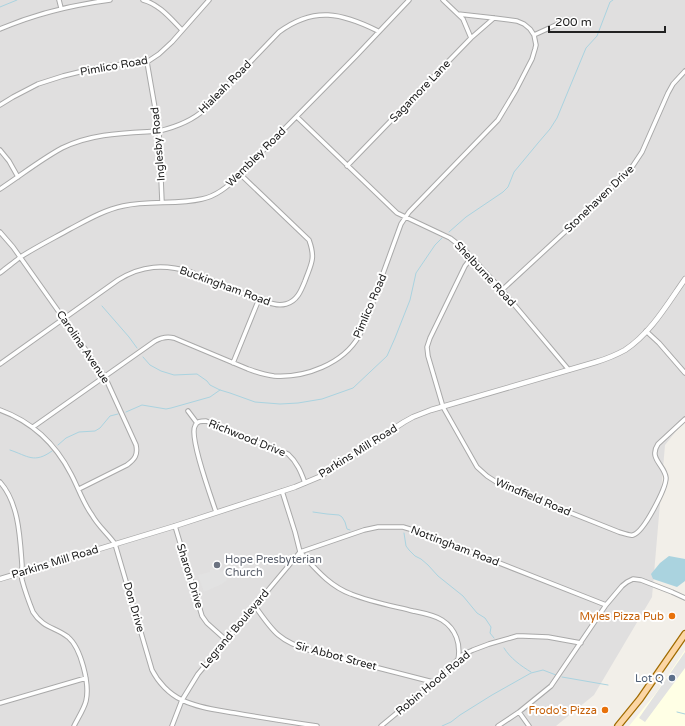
<svg xmlns="http://www.w3.org/2000/svg" width="685" height="726" font-family="'Varela Round',sans-serif">
<style>
.residential{fill:#e0dfdf}
.education{fill:#ffffe5}
.parking{fill:#e2e2e2}
.water{fill:#aad3df}
.lines{fill:none;stroke-linecap:round;stroke-linejoin:round}
.stream{stroke:#aad3df;stroke-width:1}
.minor-casing{stroke:#a9a9a9;stroke-width:5.5}
.tertiary-casing{stroke:#a9a9a9;stroke-width:6}
.primary-casing{stroke:#a06b00;stroke-width:8}
.minor{stroke:#fff;stroke-width:3.5}
.tertiary{stroke:#fff;stroke-width:4.5}
.primary{stroke:#fcd6a4;stroke-width:5.5}
.worship-dot{fill:#6b7280;stroke:#fff;stroke-width:1.5}
.food-dot{fill:#e8710a;stroke:#fff;stroke-width:1.5}
.service-dot{fill:#5c6f8a;stroke:#fff;stroke-width:1.5}
.labels{text-anchor:middle;dominant-baseline:central;stroke-width:4;stroke-linejoin:round;paint-order:stroke}
.street-label{font-size:11px;fill:#222;stroke:#fff}
.worship-label{font-size:11px;fill:#5b616d;stroke:#fff;text-anchor:start}
.food-label{font-size:11px;fill:#c56008;stroke:#fff;text-anchor:end}
.service-label{font-size:11px;fill:#4e5e75;stroke:#fff;text-anchor:end}
</style>
<rect width="100%" height="100%" fill="#f2efe9"/>
<!-- residential -->
<path class="residential" d="M0,0H685V420L665,445L652,597L594,695L556,726H0Z"/>
<!-- education -->
<path class="education" d="M685,650V726H629L656,693Z"/>
<!-- parking -->
<path class="parking" d="M212,569L213,570L219,569L220,572L224,571L227,580L222,584L204,592L198,575L210,572V570Z
M685,652V668L645,722L639,718Z"/>
<!-- water -->
<path class="water" d="M669,556L685,559V581L677,587L653,579L651,574L660,563Z"/>
<g class="lines">
<!-- stream -->
<path class="stream" d="M0,7L17,0
M449,232L466,217L503,192L508,187L514,172L538,143L550,129L557,118L586,48L597,36L610,2L613,0
M102,306L129,337L137,348
M143,357L150,365L161,371L174,375L197,374L207,381L210,385L220,390L230,393L255,402L280,404L298,403L322,399L353,388L387,356L395,338L410,300L416,273L435,245L442,238
M126,412L142,405L166,409L171,408L210,397L220,390
M58,445L66,438L79,432L95,431L100,428L110,416L118,414
M10,450C28,456 34,464 52,451
M313,512L327,514L339,515L342,517L345,522L347,529L350,530
M404,533L406,546L409,550L415,556L421,559L428,565L438,576L463,596L477,613L485,618L491,627L490,633L494,638
M504,648C510,658 521,666 531,672
M562,677L608,685
M677,712L685,714
M442,726L451,722L460,715L492,695L531,673L543,670L556,675"/>
<!-- minor casing -->
<g class="minor-casing">
<path id="minor" d="M59,0L61,8
M143,0C159,4 171,19 182,30
M443,0L463,19L471,38
M0,29C35,14 72,5 110,0
M534,35L558,24
M147,62L159,131L162,202
M0,105L13,97L38,84L63,76L104,66L147,62L159,54L172,42L209,0
M297,117L397,213L450,238L463,248L502,290L569,370
M0,150L9,161L18,177
M347,166L471,38L494,18
M0,189C20,176 40,160 62,148C92,133 126,133 159,131C176,127 192,121 205,109L279,32C314,6 342,13 378,31
M0,232L13,247L105,377L136,445C138,455 135,459 127,465L79,489
M472,257L465,266L430,338L427,347L428,356L443,407L477,467L487,476L501,485L511,489L619,532C623,533 629,536 633,535C644,532 666,488 666,478C665,465 648,459 658,444L685,419
M0,273C6,268 13,263 19,258C34,248 54,238 70,229C87,220 104,210 123,206C149,200 177,205 202,199C217,196 230,185 240,174L356,56L409,0
M502,290L594,205L632,167L642,152L668,93L673,84L685,71
M646,331L659,343L685,373
M233,363L259,299
M0,364L118,280C142,265 164,264 191,272C208,279 225,286 242,293C253,297 263,302 274,304C278,305 282,305 286,304C297,301 301,291 305,281C311,264 316,259 309,240L240,174
M0,410C33,422 55,443 71,474C78,487 83,503 92,515C98,526 108,534 115,544L152,670C158,682 169,694 182,700C198,708 218,710 235,713C263,718 290,722 317,726
M188,411L197,423
M33,427L155,341C162,337 167,336 174,338L248,369C256,372 265,375 274,376C305,378 343,364 359,336C367,322 372,305 377,290C385,268 393,246 401,224L409,212L498,120L516,90L532,59L535,49L536,45L534,35L530,29L524,24L517,21L494,18L458,14
M0,482C19,503 20,538 22,565C22,570 21,575 22,580C25,591 29,602 33,612C43,628 55,627 68,637C81,648 90,684 86,701C84,709 78,718 74,726
M216,512C211,497 189,437 195,426C197,421 201,421 206,421L288,454C297,462 301,472 305,483
M175,526L202,616L207,623L226,640
M255,606C273,632 280,642 312,651L433,682
M458,660C461,644 456,629 442,620C434,615 423,613 413,611C393,606 371,602 351,594C329,586 315,568 300,552L364,530L378,527H403L423,533L606,605
M0,703L86,678
M519,712L529,726
M172,726L182,700L198,674L300,552L295,532L282,491
M381,726L444,674L462,655L473,650L489,644L517,636H523L548,637L581,643
M498,726L519,712L551,686L606,605L622,586L627,582L633,579L641,580L672,592L685,598"/>
</g>
<!-- tertiary casing -->
<g class="tertiary-casing">
<path id="tertiary" d="M0,579L175,526L295,487L319,477L404,422L413,417L431,410L596,362C606,359 616,355 625,350C651,333 668,303 685,279"/>
</g>
<!-- primary casing -->
<g class="primary-casing">
<path id="primary" d="M618,726L640,699L685,634"/>
</g>
<!-- minor -->
<use href="#minor" class="minor"/>
<!-- tertiary -->
<use href="#tertiary" class="tertiary"/>
<!-- primary -->
<use href="#primary" class="primary"/>
</g>
<!-- markers -->
<circle class="worship-dot" cx="217" cy="565" r="4"/>
<g class="food-dot">
<circle cx="672" cy="616" r="4"/>
<circle cx="605" cy="710" r="4"/>
</g>
<circle class="service-dot" cx="672" cy="678" r="4"/>
<g class="labels">
<!-- street labels -->
<g class="street-label">
<text transform="translate(114 66) rotate(-10)">Pimlico Road</text>
<text transform="translate(225 87) rotate(-45)">Hialeah Road</text>
<text transform="translate(420 91) rotate(-46)">Sagamore Lane</text>
<text transform="translate(158 144) rotate(-95)">Inglesby Road</text>
<text transform="translate(256 157) rotate(-45)">Wembley Road</text>
<text transform="translate(599 199) rotate(-44)">Stonehaven Drive</text>
<text transform="translate(485 274) rotate(47)">Shelburne Road</text>
<text transform="translate(225 286) rotate(20)">Buckingham Road</text>
<text transform="translate(370 306) rotate(-67)">Pimlico Road</text>
<text transform="translate(83 347) rotate(56)">Carolina Avenue</text>
<text transform="translate(247 438) rotate(22)">Richwood Drive</text>
<text transform="translate(358 451) rotate(-32)">Parkins Mill Road</text>
<text transform="translate(533 497) rotate(23)">Windfield Road</text>
<text transform="translate(455 546) rotate(21)">Nottingham Road</text>
<text transform="translate(55 562) rotate(-17)">Parkins Mill Road</text>
<text transform="translate(190 576) rotate(73)">Sharon Drive</text>
<text transform="translate(134 607) rotate(74)">Don Drive</text>
<text transform="translate(235 629) rotate(-50)">Legrand Boulevard</text>
<text transform="translate(336 656) rotate(15)">Sir Abbot Street</text>
<text transform="translate(433 683) rotate(-40)">Robin Hood Road</text>
</g>
<!-- worship labels -->
<g class="worship-label">
<text x="225" y="559">Hope Presbyterian<tspan x="225" dy="13">Church</tspan></text>
</g>
<!-- food labels -->
<g class="food-label">
<text x="664" y="616">Myles Pizza Pub</text>
<text x="597" y="710">Frodo's Pizza</text>
</g>
<!-- service labels -->
<g class="service-label">
<text x="664" y="678">Lot Q</text>
</g>
</g>
<!-- scale -->
<path d="M549 26v6h116v-6" fill="none" stroke="#222222" stroke-width="2"/>
<text x="555" y="26" font-size="12" fill="#222222" stroke="#ffffff" stroke-width="3" paint-order="stroke">200 m</text>
</svg>
